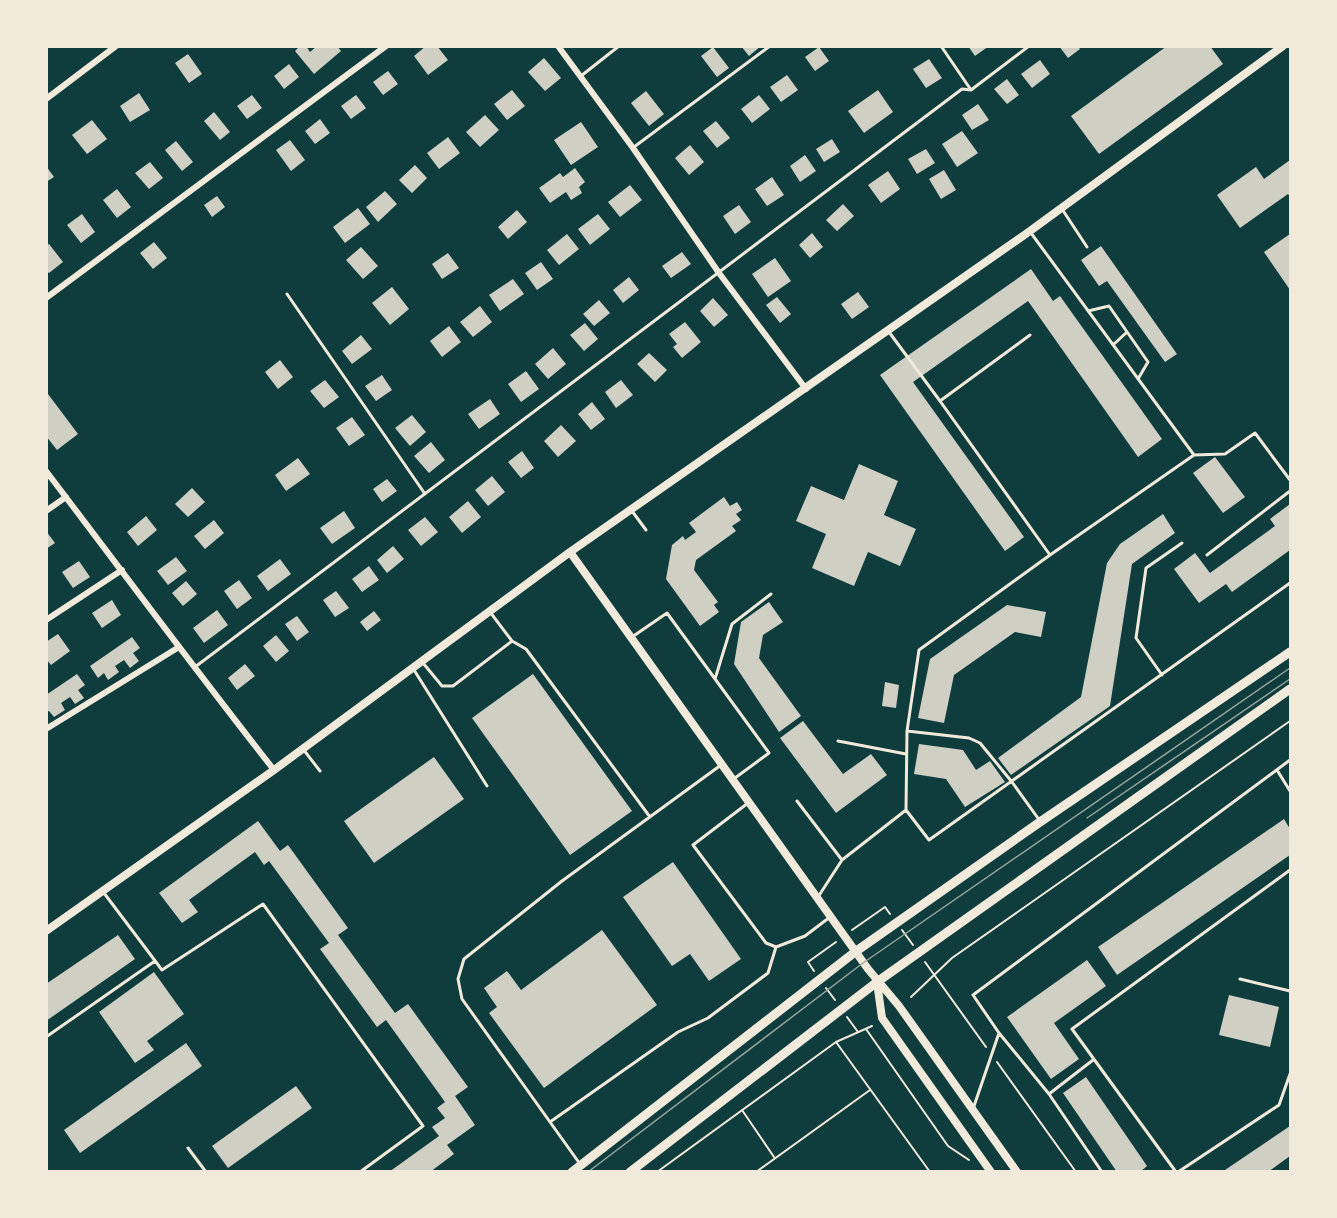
<svg xmlns="http://www.w3.org/2000/svg" width="1337" height="1218" font-family="Roboto,sans-serif">
<style>
.building{fill:#cfcfc3}
.lines{fill:none;stroke-linecap:round;stroke-linejoin:round}
.path{stroke:#f1e9da;stroke-width:2}
.service{stroke:#f1e9da;stroke-width:3}
.minor{stroke:#f1e9da;stroke-width:6}
.tertiary{stroke:#f1e9da;stroke-width:8}
.primary{stroke:#f1e9da;stroke-width:9}
.tram{stroke:#97a49c;stroke-width:1.5}
</style>
<rect width="100%" height="100%" fill="#0f3d3e"/>
<!-- building -->
<path class="building" d="M300,46H306L310,52L317,46H337L341,51L314,74L295,51Z
M426,46H437L448,60L428,75L414,56Z
M741,46H761L749,56Z
M968,46H989L975,56Z
M1059,46H1078L1080,49L1068,58Z
M1167,46H1210L1223,64L1099,154L1071,116Z
M713,47L729,68L717,77L701,56Z
M819,47L829,61L815,71L805,57Z
M188,54L202,74L189,83L175,63Z
M544,58L561,78L545,91L528,72Z
M929,59L942,78L926,88L913,69Z
M1040,60L1050,74L1032,88L1021,74Z
M289,64L299,77L284,89L274,76Z
M388,71L398,84L383,95L373,82Z
M787,75L798,90L781,102L770,87Z
M1007,79L1019,95L1007,104L994,89Z
M512,90L525,106L507,120L494,104Z
M878,90L893,112L864,133L848,111Z
M646,91L664,114L649,126L631,103Z
M139,93L150,110L130,122L120,106Z
M252,95L262,108L247,119L237,106Z
M356,95L366,108L351,119L341,106Z
M759,95L770,109L752,123L741,109Z
M978,104L989,120L972,130L962,115Z
M214,112L230,132L220,140L204,121Z
M485,115L499,130L480,147L466,132Z
M320,119L330,133L315,144L305,131Z
M92,120L107,139L87,154L72,135Z
M716,121L730,138L717,148L703,131Z
M581,122L598,147L571,165L554,140Z
M962,131L978,153L957,167L942,144Z
M448,137L460,153L439,169L427,153Z
M832,139L840,152L824,162L816,149Z
M290,140L305,160L291,171L276,150Z
M176,141L193,162L182,171L165,150Z
M690,145L704,162L689,175L675,158Z
M926,149L935,163L917,174L908,159Z
M805,155L816,171L800,182L790,166Z
M1290,160V197L1288,194L1240,228L1217,195L1256,167L1264,179Z
M150,162L163,178L149,189L135,173Z
M415,165L427,178L412,193L399,180Z
M46,166L54,177L46,182Z
M575,168L585,182L579,187L582,193L571,200L566,192L550,203L539,188L560,173L563,177Z
M944,170L956,190L941,199L929,179Z
M888,171L900,189L881,203L868,185Z
M772,177L784,195L767,206L755,189Z
M630,185L642,200L620,217L608,202Z
M117,189L131,207L117,218L103,200Z
M385,191L397,204L378,222L366,207Z
M217,196L225,207L212,217L204,205Z
M843,204L854,216L837,231L826,220Z
M739,205L751,222L735,234L723,216Z
M358,208L370,224L345,243L333,227Z
M517,210L527,222L508,239L498,227Z
M82,214L95,232L81,243L67,225Z
M598,214L610,229L590,245L578,229Z
M812,233L823,247L810,258L799,245Z
M567,234L579,249L559,265L547,250Z
M1290,234V290L1264,252Z
M154,242L167,258L153,269L140,253Z
M49,244L63,262L49,273L46,270V246Z
M1101,246L1177,354L1165,362L1107,281L1099,286L1081,260Z
M361,247L378,266L363,279L346,260Z
M682,252L691,264L671,278L662,266Z
M448,253L459,268L442,279L432,264Z
M775,258L791,281L768,297L752,274Z
M541,262L553,279L537,290L525,273Z
M1031,269L1053,301L1060,296L1162,439L1138,457L1028,301L913,382L1024,537L1005,551L880,375Z
M629,277L639,290L623,303L613,290Z
M513,279L524,294L500,311L489,295Z
M392,287L409,309L390,325L372,303Z
M858,292L869,307L852,319L841,304Z
M777,297L791,314L780,323L766,305Z
M713,298L728,315L714,327L700,311Z
M599,300L610,313L594,326L583,314Z
M480,306L492,322L473,337L460,322Z
M685,322L701,342L682,358L673,347L677,344L669,334Z
M585,323L598,339L584,351L570,335Z
M449,326L461,342L442,357L430,341Z
M361,335L372,349L352,364L342,351Z
M553,348L566,364L548,379L535,364Z
M649,353L667,370L655,382L637,364Z
M280,360L293,377L278,389L265,372Z
M526,371L539,389L521,402L508,384Z
M382,375L392,390L376,401L365,386Z
M325,380L339,397L324,408L310,391Z
M621,380L633,395L616,408L605,392Z
M48,394L78,434L57,450L46,436V395Z
M490,399L500,414L479,429L468,414Z
M592,402L605,419L591,430L578,414Z
M412,415L426,432L410,446L395,428Z
M352,417L365,435L349,446L336,428Z
M561,425L576,441L558,457L544,441Z
M431,442L445,460L429,473L414,456Z
M522,451L534,468L521,478L508,462Z
M1215,457L1245,497L1223,513L1193,473Z
M298,458L310,474L286,491L275,475Z
M859,464L898,481L884,515L916,529L900,566L868,552L854,586L812,568L826,534L796,521L811,486L844,500Z
M492,476L505,492L488,506L475,490Z
M387,479L397,491L382,502L373,489Z
M192,488L205,502L188,517L175,504Z
M724,497L730,506L737,502L742,510L736,514L741,520L732,526L736,531L696,560L694,570L718,602L714,605L719,612L700,626L666,579L672,545L683,536L685,540L696,532L689,523Z
M468,501L481,517L462,533L449,517Z
M1290,504V550L1232,592L1226,584L1199,603L1174,569L1195,553L1210,573L1275,526L1270,519Z
M344,511L355,528L332,544L320,528Z
M1163,514L1175,533L1132,564L1110,706L1011,775L998,758L1081,697L1107,563L1120,544Z
M146,516L157,530L138,546L127,532Z
M425,517L438,532L421,546L408,530Z
M214,520L224,533L205,549L194,536Z
M46,531L55,543L46,549Z
M393,546L404,559L387,573L377,560Z
M176,557L187,571L168,585L157,571Z
M280,559L291,574L268,591L257,576Z
M79,561L90,577L73,588L62,572Z
M369,566L379,580L362,592L352,579Z
M239,580L252,598L237,609L224,591Z
M186,581L197,594L183,606L172,593Z
M336,591L349,608L335,617L323,600Z
M112,600L121,615L102,628L92,613Z
M769,602L783,622L763,635L759,658L801,716L779,732L734,664L741,622Z
M1007,605L1046,612L1041,637L1015,632L954,675L944,723L918,718L930,659Z
M217,610L228,625L204,643L193,628Z
M374,611L381,620L367,631L360,622Z
M297,616L309,632L297,641L285,624Z
M58,634L70,651L51,665L46,659V642Z
M276,635L289,651L276,662L263,646Z
M132,637L140,648L133,653L139,661L130,668L124,660L115,666L119,672L108,680L104,673L98,678L90,666Z
M245,664L255,676L237,690L228,678Z
M77,674L85,685L78,690L84,698L75,704L70,697L61,703L65,710L54,717L49,711L46,712V695Z
M533,674L632,811L570,855L472,718Z
M885,682L899,685L896,708L882,706Z
M803,721L843,774L871,754L887,775L836,813L780,738Z
M919,744L963,750L976,770L990,761L1005,782L965,807L946,779L914,774Z
M434,757L464,799L374,863L344,821Z
M1284,819L1290,829V855L1117,975L1098,947Z
M258,821L280,851L288,845L348,928L338,935L395,1013L408,1004L468,1087L455,1096L475,1125L447,1145L454,1154L430,1172H389L439,1136L432,1127L445,1118L437,1108L445,1102L386,1020L377,1027L320,949L329,943L269,861L264,865L255,852L189,900L198,912L182,923L159,893Z
M673,862L741,959L709,981L690,954L672,966L623,897Z
M602,930L657,1005L544,1088L489,1013L497,1007L484,988L507,971L521,990Z
M118,935L135,959L46,1021V984Z
M1087,960L1106,986L1054,1023L1079,1059L1051,1079L1007,1017Z
M154,972L184,1014L147,1041L154,1050L135,1063L99,1012Z
M1229,995L1279,1007L1270,1047L1219,1035Z
M186,1043L202,1066L80,1153L64,1130Z
M1086,1077L1147,1166L1140,1172H1117L1063,1093Z
M296,1086L312,1108L228,1168L212,1146Z
M1290,1126V1156L1268,1172H1222Z"/>
<g class="lines">
<!-- path -->
<path class="path" d="M852,930L885,907L890,914
M902,930L913,945
M925,962L986,1047
M814,971L808,962L836,942
M826,988L835,1000
M911,997L952,958L1290,721
M847,1017L858,1032
M866,1029L948,1146L969,1160
M836,1042L872,1026
M997,1062L1076,1172
M742,1110L774,1157
M657,1172L836,1042L930,1172
M756,1172L870,1090"/>
<!-- service -->
<path class="service" d="M941,46L971,90
M581,76L619,46
M634,147L770,46
M1062,209L1087,247
M1031,233L1194,455L1225,454L1255,433L1290,480
M287,294L425,494
M1088,311L1109,306L1148,362L1138,379
M889,332L940,401
M1030,335L940,401L1050,555
M1113,345L1127,332
M632,511L646,530
M1207,555L1290,491
M490,612L512,641L526,649L650,817
M632,637L667,613L769,753L735,778
M423,663L442,686H453L512,641
M195,667L962,89L971,90L1029,46
M414,670L487,786
M1162,675L1136,638L1146,568L1182,543
M715,679L732,624L771,594
M907,731L906,810L929,840L1290,583
M838,741L906,754
M303,749L320,771
M1277,770L1290,791
M797,801L842,860
M748,803L693,845L766,943L776,947L805,936L830,917
M1040,821L1012,782L980,743L969,738L907,731L919,650L1050,555L1194,455
M104,893L162,970L263,904L423,1126L360,1172
M818,897L842,860L906,810
M1240,979L1290,991
M999,1033L1049,1094L1102,1172
M46,1037L155,961
M1049,1094L1093,1060
M973,1109L999,1033L973,995L1290,760
M550,1122L462,999L458,979L464,959L562,881L721,765
M188,1148L206,1172
M580,1164L550,1122L678,1032L708,1018L768,973L776,947
M1176,1172L1072,1029L1290,870
M1178,1172L1279,1105L1290,1074"/>
<!-- minor -->
<path class="minor" d="M558,46L633,148L719,273L806,389
M46,99L116,46
M46,298L386,46
M46,471C122,571 197,672 274,770
M46,511L66,497
M46,620L122,570
M46,729L179,647"/>
<!-- tertiary -->
<path class="tertiary" d="M570,552L868,969L899,1006L1017,1172
M46,931L274,770L570,552L1030,231L1283,46
M877,982L882,1018L991,1172"/>
<!-- primary -->
<path class="primary" d="M572,1172L855,952L1040,822L1290,652
M630,1172L877,982L1290,689"/>
<!-- tram -->
<path class="tram" d="M1087,818L1290,679
M588,1172L863,963L1290,668"/>
</g>
<!-- border -->
<rect width="1337" height="1218" fill="none" stroke="#f1e9da" stroke-width="96"/>
</svg>
